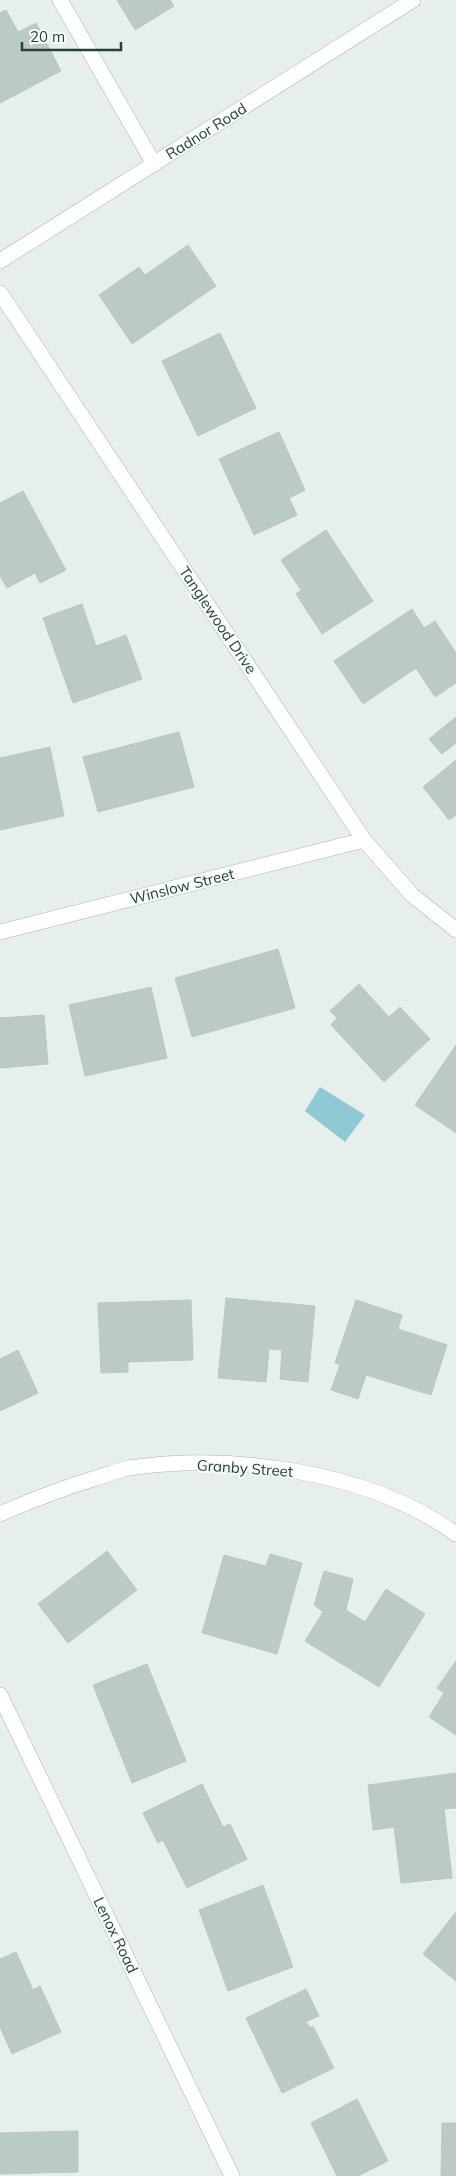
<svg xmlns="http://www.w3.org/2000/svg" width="456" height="2176" font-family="Mulish,sans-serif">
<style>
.water{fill:#8ec9d4}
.building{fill:#bbcac4;stroke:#b8c9c2}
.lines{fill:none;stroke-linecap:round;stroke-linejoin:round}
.service-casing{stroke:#a8b8b2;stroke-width:16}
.minor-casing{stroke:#a8b8b2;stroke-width:16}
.service{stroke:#fff;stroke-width:15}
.minor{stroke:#fff;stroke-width:15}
.labels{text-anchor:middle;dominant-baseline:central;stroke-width:4;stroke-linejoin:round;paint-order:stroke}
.street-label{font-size:15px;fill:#24423a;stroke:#f7fbf9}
</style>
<rect width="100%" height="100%" fill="#e6efeb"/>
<!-- water -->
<path class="water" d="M320,1087L365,1115L345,1142L305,1111Z"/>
<!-- building -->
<path class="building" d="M117,0H170L174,6L135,30Z
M6,10L18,32L36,23L61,71L0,103V13Z
M188,245L216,286L132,344L99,295L139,267L145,275Z
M220,333L256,408L198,436L162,361Z
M279,432L305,490L289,498L297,515L254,535L219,459Z
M23,491L66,570L40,583L35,573L7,588L0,576V503Z
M326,530L373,601L322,634L296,594L301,590L281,560Z
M82,604L96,646L126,635L142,679L73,703L43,618Z
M412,609L424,628L435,621L456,653V683L435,697L416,668L363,704L334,661Z
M456,717V743L442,754L429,739Z
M179,732L194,787L98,812L83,757Z
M50,747L64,816L0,830V758Z
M456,760V815L449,820L423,787Z
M278,949L295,1008L192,1037L175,978Z
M359,984L389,1017L400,1007L430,1039L384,1082L331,1025L337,1018L330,1011Z
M151,987L167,1058L85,1076L69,1005Z
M44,1015L48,1064L0,1068V1018Z
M456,1045V1133L415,1105Z
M226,1298L315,1306L308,1382L280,1379L282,1350L269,1349L266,1382L218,1378Z
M191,1300L193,1360L128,1362V1372L101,1373L98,1303Z
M356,1300L402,1315L398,1329L447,1345L431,1395L366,1375L358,1399L331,1390L340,1365L335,1363Z
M18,1350L38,1393L0,1411V1359Z
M107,1551L137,1590L68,1643L38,1604Z
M270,1554L302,1563L277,1654L202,1633L224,1555L266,1566Z
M324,1571L353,1579L346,1610L365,1622L386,1589L425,1614L379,1687L305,1641L323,1612L314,1605Z
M456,1661V1735L429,1717L444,1693L437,1688Z
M147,1664L186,1761L132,1783L93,1685Z
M456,1773V1808L444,1809L452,1878L401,1883L394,1827L373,1830L368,1785Z
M202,1784L223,1827L230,1824L247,1859L187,1888L163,1840L158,1843L143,1813Z
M263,1885L293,1967L228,1991L199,1910Z
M456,1912V1981L423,1954Z
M16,1952L33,1990L40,1986L61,2032L12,2054L0,2027V1959Z
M306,1989L319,2016L306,2022L310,2028L313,2026L334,2068L282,2093L246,2018Z
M357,2099L388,2161L358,2176H337L311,2123Z
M442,2123H456V2176H441Z
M78,2131V2172L0,2174V2133Z"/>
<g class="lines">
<!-- service casing -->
<g class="service-casing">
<path id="service" d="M60,0L154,164"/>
</g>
<!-- minor casing -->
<g class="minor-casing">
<path id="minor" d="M0,261L413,0
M0,293L364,840L412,895L456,930
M0,932L364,840
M0,1514C32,1500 63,1488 96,1478C106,1475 118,1470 129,1468C233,1453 369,1471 456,1534
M0,1695L232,2176"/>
</g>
<!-- service -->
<use href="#service" class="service"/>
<!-- minor -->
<use href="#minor" class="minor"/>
</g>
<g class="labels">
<!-- street labels -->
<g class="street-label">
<text transform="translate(206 131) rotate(-32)">Radnor Road</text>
<text transform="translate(218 620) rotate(56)">Tanglewood Drive</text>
<text transform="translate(182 886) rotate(-14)">Winslow Street</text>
<text transform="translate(245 1468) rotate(4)">Granby Street</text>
<text transform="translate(116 1935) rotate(64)">Lenox Road</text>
</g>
</g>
<!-- scale -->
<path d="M22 42v8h99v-8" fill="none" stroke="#24423a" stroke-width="2.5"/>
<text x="30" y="42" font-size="15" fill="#24423a" stroke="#f7fbf9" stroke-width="4" paint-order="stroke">20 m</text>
</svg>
